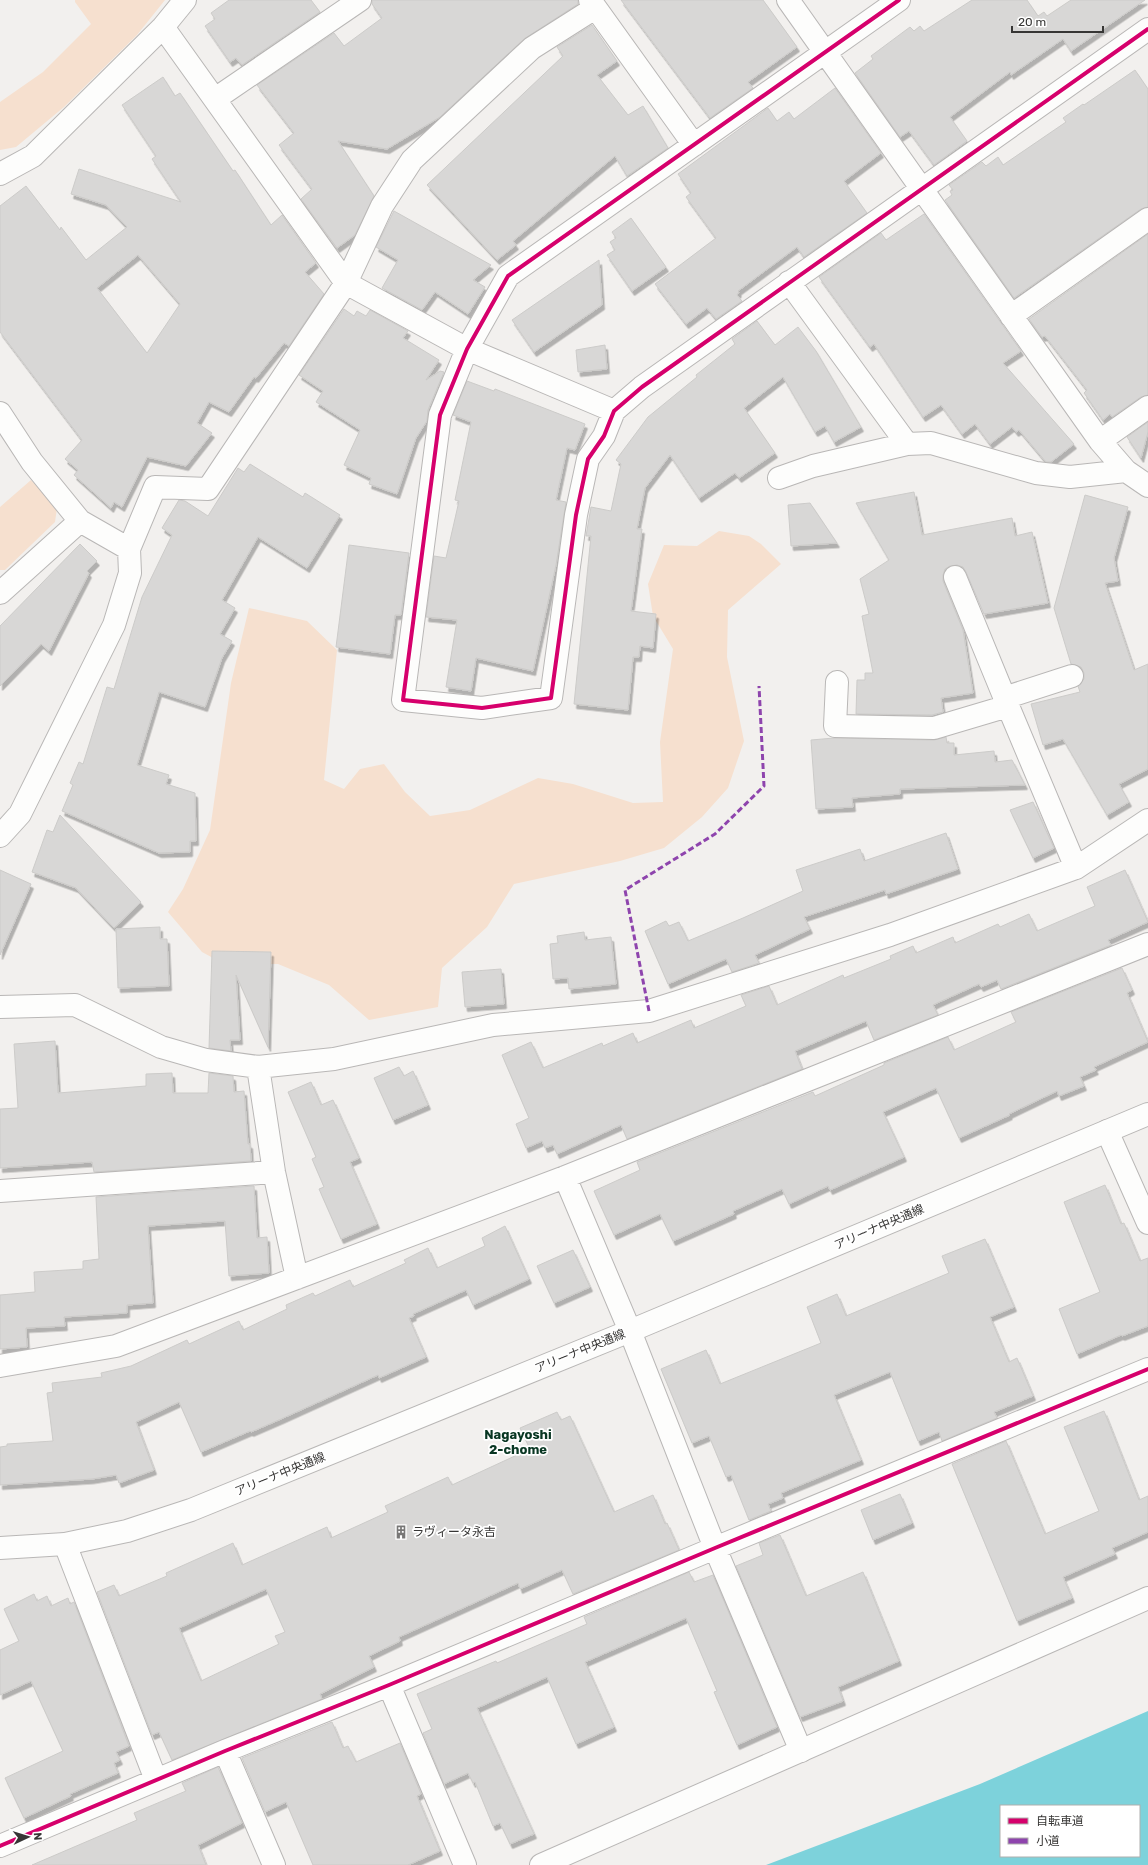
<svg xmlns="http://www.w3.org/2000/svg" width="1148" height="1865" font-family="Rubik,'Noto Sans JP',sans-serif">
<style>
.green{fill:#f6e0cf}
.water{fill:#7dd2db;fill-rule:evenodd}
.building{fill:#d8d7d6;stroke:#cccbc9;fill-rule:evenodd;filter:url(#shadow)}
.lines{fill:none;stroke-linecap:round;stroke-linejoin:round}
.street-casing{stroke:#b9b7b6;stroke-width:24}
.secondary-casing{stroke:#b9b7b6;stroke-width:24}
.street{stroke:#fdfdfc;stroke-width:22}
.secondary{stroke:#fdfdfc;stroke-width:22}
.quiet{stroke:#8e44ad;stroke-width:3;stroke-dasharray:6 3;stroke-linecap:butt}
.cycleway-casing{stroke:#fff;stroke-width:6}
.cycleway{stroke:#d6006c;stroke-width:4}
.labels{text-anchor:middle;dominant-baseline:central;stroke-width:3.5;stroke-linejoin:round;paint-order:stroke}
.street-label{font-size:12px;fill:#373635;stroke:#fff}
.poi-label{font-size:12px;fill:#373635;stroke:#fff;text-anchor:start}
.neighbourhood-label{font-size:13px;font-weight:bold;fill:#093723;stroke:#fff}
</style>
<defs>
<filter id="shadow"><feDropShadow dx="2.5" dy="4.5" stdDeviation="0" flood-color="#0004"/></filter>
</defs>
<rect width="100%" height="100%" fill="#f2f0ee"/>
<!-- green -->
<path class="green" d="M75,0H165L137,35L64,107L16,147L0,150V102L43,72L91,24L75,2Z
M31,480L57,508L55,522L5,570H0V507Z
M719,531L749,536L761,544L781,564L728,610L727,657L744,741L728,788L702,817L664,848L620,861L514,884L487,927L442,968L438,1007L369,1020L329,985L278,964L226,965L202,952L168,912L183,889L210,830L231,683L249,608L307,621L337,650L324,780L344,789L360,769L384,764L405,792L430,816L470,810L538,778L573,784L633,803L663,802L660,742L673,649L653,616L648,584L664,545L697,546Z"/>
<!-- water -->
<path class="water" d="M1148,1711V1865H766L980,1784ZM1001,1806H1139V1856H1001Z"/>
<!-- building -->
<path class="building" d="M229,0H311L320,12L242,65L236,58L230,62L205,26L215,19L211,13Z
M372,0H578V4L524,39L440,117L387,149L338,141L374,196L355,235L337,248L301,199L312,189L279,145L294,133L257,85L334,33L344,46L382,18L372,4Z
M621,0H763L797,47L748,82L753,88L710,118Z
M972,0H1027L1038,16L1044,12L1047,16L1071,0H1145L1071,51L1063,39L1011,75L1010,72L950,117L967,141L934,165L909,131L900,137L855,73L873,59L871,56L910,27L914,31L920,26L924,31Z
M592,25L617,61L597,75L628,115L643,106L668,148L627,176L615,156L513,241L516,245L497,260L427,185L563,56L557,47Z
M1135,70L1148,89V207L1141,209L1014,298L945,200L952,195L950,191L953,190L949,185L982,162L986,166L998,157L1003,165L1066,122L1063,118L1083,104L1084,105Z
M163,77L175,96L180,93L233,171L235,170L271,225L282,215L316,263L305,272L324,294L289,346L284,343L256,378L254,377L229,412L209,402L197,423L212,433L186,466L147,457L122,507L114,502L111,508L74,475L78,470L65,459L82,440L0,332V206L26,186L60,230L61,227L86,260L127,227L106,205L71,194L79,169L181,202L152,159L156,156L122,105ZM138,255L180,304L147,353L97,288Z
M835,88L881,153L844,181L867,213L804,257L797,247L738,291L739,292L737,295L742,301L716,319L707,308L686,324L655,284L716,238L686,197L691,193L678,174L768,108L777,121L789,112L794,119Z
M394,211L491,265L473,280L485,287L468,314L435,292L422,310L382,288L398,260L376,247Z
M924,214L1021,351L1003,363L1074,444L1051,462H1046L1019,430L1016,432L1012,427L990,444L975,424L962,434L941,405L923,417L874,344L870,347L819,277L881,233L886,240Z
M631,218L666,267L632,291L607,255L615,250L610,242L616,238L612,232Z
M1148,234V395L1141,397L1112,417L1110,414L1103,420L1084,393L1087,390L1045,336L1042,337L1029,319Z
M599,260L602,305L534,352L512,320Z
M344,309L354,316L357,311L366,316L370,310L408,331L403,338L439,360L426,380L440,371L444,372L428,410L427,421L416,438L397,494L369,484L371,478L344,465L360,430L316,402L323,391L299,375Z
M757,321L775,345L798,327L816,351L861,427L834,442L825,426L815,432L783,377L744,408L775,453L739,478L735,473L699,498L670,455L645,488L637,529H642L631,611L656,614L653,648L640,646L639,657H633L628,710L574,704L591,536H586L591,507L611,511L621,464L616,460L648,417L697,377L696,375L735,344L732,339Z
M605,345L607,369L578,372L576,350Z
M467,381L494,391L495,389L585,424L575,450L567,448L556,500L566,502L556,565L533,671L476,658L471,691L446,687L457,620L426,617L434,556L446,558L459,501L455,500L471,422L453,415Z
M1148,422V432L1141,458L1127,437Z
M250,464L303,497L305,493L340,515L307,568L258,537L222,600L235,608L220,634L232,641L222,658L205,707L159,692L137,765L169,775L166,784L195,793L196,841H190V852L159,853L62,811L73,785L70,783L79,762L83,764L107,687L114,689L142,597L172,535L162,528L179,500L185,501L208,516L238,468L244,472Z
M914,492L922,535L1012,518L1015,536L1032,532L1048,603L984,614L966,572L963,567L957,565L950,566L945,569L943,575V581L963,630L973,693L941,698L943,712L932,715L856,714L857,680H865V673H873L862,616L869,614L860,579L889,560L856,503Z
M1085,495L1128,507L1114,558L1118,581L1105,583L1134,670L1148,664V769L1119,784L1129,802L1107,815L1063,739L1043,745L1031,704L1080,692L1078,686L1084,679V673L1081,667L1071,664L1054,608Z
M810,503L837,543L791,546L788,505Z
M80,544L97,561L87,571L89,573L49,651L41,644L0,686V626Z
M349,545L409,553L401,615H395L390,654L336,647Z
M946,737L947,743H954V755L994,751L995,762L1012,760L1025,785L900,789V794L852,798L853,807L816,809L811,740L834,738L934,740Z
M1033,802L1054,848L1033,858L1010,810Z
M60,815L141,902L114,928L76,888L32,872L47,830L53,832Z
M946,833L958,869L886,894L885,890L804,917L810,929L755,955L759,963L732,972L726,959L668,984L645,931L666,921L669,926L679,922L688,941L743,918L803,891L796,870L860,849L864,861Z
M0,870L31,884L0,955Z
M1125,870L1148,922L1108,940L1111,945L1001,989L997,980L981,987L979,984L937,1003L933,1005L938,1015L874,1040L866,1021L795,1051L802,1069L627,1139L621,1125L557,1154L553,1145L545,1148L542,1141L526,1148L516,1124L529,1118L502,1055L531,1042L543,1068L602,1043L603,1046L633,1033L637,1043L691,1020L694,1028L746,1006L741,995L769,986L777,1005L843,975L844,978L891,959L890,956L913,946L916,953L953,937L955,943L998,924L1000,927L1029,914L1037,931L1095,906L1087,887Z
M160,927V939H167L169,986L118,988L116,929Z
M584,932L585,940L611,937L616,984L569,989L568,978L553,979L550,944L558,943L557,936Z
M212,951L271,952L268,1047L236,975L240,1040H230L231,1051L209,1048Z
M1122,968L1132,990L1127,993L1148,1042L1094,1067L1096,1070L1080,1077L1084,1086L1059,1096L1057,1091L1009,1114L1010,1115L959,1138L936,1088L883,1112L904,1157L830,1190L828,1186L789,1204L782,1189L733,1211L734,1214L673,1241L660,1214L614,1235L594,1191L640,1170L637,1162L813,1092L815,1096L884,1065V1063L948,1037L954,1050L1016,1022L1011,1012Z
M501,969L504,1004L465,1007L462,972Z
M55,1041L58,1093L146,1086V1074L172,1073L173,1093H208L209,1073L233,1076L234,1092L244,1091L248,1144H250L251,1161L94,1172L92,1162L0,1168V1109L18,1108L14,1044Z
M399,1067L404,1076L413,1071L428,1105L393,1120L374,1078Z
M311,1082L321,1105L333,1100L359,1158L350,1162L377,1224L341,1239L319,1189L324,1187L312,1159L316,1157L288,1092Z
M1105,1185L1121,1224L1124,1223L1140,1261L1148,1258V1326L1122,1336L1121,1335L1077,1354L1059,1309L1100,1292L1064,1202Z
M254,1186L257,1238L267,1237L269,1273L229,1276L225,1221L148,1226L153,1303L127,1305V1313L64,1317L65,1326L26,1328L27,1347L0,1349V1295L35,1292L34,1272L83,1269V1261L99,1259L96,1197Z
M505,1226L529,1279L473,1305L466,1290L413,1314L414,1316L409,1318L426,1357L379,1378L378,1375L281,1419L251,1432L250,1431L201,1452L179,1402L136,1422L154,1470L119,1483L116,1475L92,1479L0,1485V1447L7,1446V1444L53,1441L47,1393L53,1392L52,1383L102,1377L101,1373L131,1366L187,1340L189,1344L239,1321L243,1330L287,1309L286,1305L313,1293L315,1296L350,1280L353,1287L406,1263L404,1260L428,1248L437,1268L485,1246L482,1238Z
M985,1239L1014,1307L990,1317L1009,1362L1017,1358L1033,1396L994,1412L997,1418L942,1441L939,1432L918,1441L890,1372L834,1395L861,1460L781,1493L783,1498L768,1504L771,1511L749,1520L731,1475L726,1477L709,1436L692,1443L661,1369L706,1350L720,1384L821,1343L807,1307L837,1294L846,1316L949,1273L942,1256Z
M573,1250L590,1287L554,1303L537,1266Z
M1104,1411L1139,1500L1148,1496V1532L1112,1548L1115,1554L1063,1577L1072,1598L1017,1621L952,1464L1006,1441L1045,1534L1099,1511L1064,1427Z
M557,1412L561,1420L570,1416L614,1512L653,1495L665,1524L667,1523L679,1550L573,1594L562,1570L520,1589L518,1583L399,1637L400,1641L369,1656L374,1667L320,1694L322,1699L172,1760L159,1732L152,1735L97,1592L114,1585L119,1596L167,1576L166,1573L233,1543L242,1565L327,1527L331,1538L388,1512L385,1506L448,1477L452,1485L530,1449L520,1428ZM266,1589L285,1632L275,1636L279,1644L201,1681L179,1628Z
M900,1494L912,1523L873,1540L861,1510Z
M780,1535L806,1596L863,1572L899,1661L838,1687L843,1701L800,1717L736,1566L763,1555L759,1543Z
M689,1572L694,1582L713,1575L777,1727L737,1745L714,1692L717,1691L686,1618L585,1662L614,1727L576,1744L547,1677L477,1708L534,1834L510,1844L500,1823L493,1826L475,1782L473,1783L468,1773L444,1784L423,1733L432,1729L417,1694L496,1661L497,1663L587,1624L584,1617Z
M34,1594L37,1601L47,1596L51,1606L68,1598L70,1604L74,1602L129,1746L116,1752L120,1760L114,1763L118,1773L70,1794L71,1796L24,1818L5,1778L63,1751L31,1681L0,1695V1650L19,1641L4,1609Z
M332,1722L343,1748L348,1746L356,1762L400,1743L421,1794L417,1796L440,1851L408,1865H313L286,1802L265,1812L242,1758Z
M218,1767L242,1823L198,1845L206,1865H32L137,1820L134,1813L186,1791L182,1783Z"/>
<g class="lines">
<!-- street casing -->
<g class="street-casing">
<path id="street" d="M590,0L694,145
M788,0L1100,441L1126,471L1148,486
M899,0L508,276L467,349L440,415L403,700L482,708L551,698L576,515L588,459L604,436L614,411L642,387L1148,29
M163,27L346,283L467,349L614,411
M215,99L360,0
M0,174L33,156L163,27L185,0
M789,282L907,444
M1011,316L1148,219
M0,413L32,462L80,521L129,549
M1100,441L1148,407
M779,478L813,466L907,444L931,443L1036,473L1070,477L1126,471
M955,577L1008,706
M0,593L80,521
M837,682L835,726L934,728L1008,706L1076,868
M1004,698L1072,676
M0,836L20,814L114,625L130,573L129,549L155,487L208,489L346,283L382,206L412,160L532,48L595,8
M0,1007L75,1005L161,1047L206,1060L258,1067L334,1059L493,1025L649,1011L890,935L1076,868L1148,820
M258,1067L274,1172L297,1278
M1107,1131L1148,1223
M565,1177L630,1331L715,1548L801,1751
M0,1191L274,1172
M0,1366L116,1346L565,1177L1148,944
M65,1544L156,1780
M389,1685L465,1865
M225,1751L274,1865
M0,1846L225,1751L389,1685L715,1548L1148,1369"/>
</g>
<!-- secondary casing -->
<g class="secondary-casing">
<path id="secondary" d="M0,1548L65,1544L127,1531L191,1510L630,1331L1148,1114
M541,1865L1148,1598"/>
</g>
<!-- street -->
<use href="#street" class="street"/>
<!-- secondary -->
<use href="#secondary" class="secondary"/>
<!-- quiet -->
<path class="quiet" d="M649,1011L625,890L715,834L764,786L759,686"/>
<!-- cycleway casing -->
<g class="cycleway-casing">
<path id="cycleway" d="M899,0L508,276L467,349L440,415L403,700L482,708L551,698L576,515L588,459L604,436L614,411L642,387L1148,29
M0,1846L225,1751L389,1685L715,1548L1148,1369"/>
</g>
<!-- cycleway -->
<use href="#cycleway" class="cycleway"/>
</g>
<!-- icons -->
<defs>
<g id="building-bare" transform="scale(1.08)"><path d="M-4-6H4V6H1V3H-1V6H-4ZM-2.5-4.3h1.7v1.8h-1.7ZM.8-4.3h1.7v1.8H.8ZM-2.5-1h1.7V.8h-1.7ZM.8-1h1.7V.8H.8Z" fill="#787776" stroke="#fff" stroke-width="2.5" paint-order="stroke"/></g>
</defs>
<g fill-rule="evenodd">
<use href="#building-bare" x="401" y="1532"/>
</g>
<g class="labels">
<!-- street labels -->
<g class="street-label">
<text transform="translate(879 1227) rotate(-23)">アリーナ中央通線</text>
<text transform="translate(580 1351) rotate(-22)">アリーナ中央通線</text>
<text transform="translate(280 1474) rotate(-22)">アリーナ中央通線</text>
</g>
<!-- poi labels -->
<g class="poi-label">
<text x="412" y="1532">ラヴィータ永吉</text>
</g>
<!-- neighbourhood labels -->
<g class="neighbourhood-label">
<text x="518" y="1434">Nagayoshi<tspan x="518" dy="15">2-chome</tspan></text>
</g>
</g>
<!-- legend -->
<rect x="1000" y="1805" width="140" height="52" fill="#ffffff" stroke="#afafae"/>
<rect x="1008" y="1818" width="20" height="6" fill="#d6006c" stroke="#afafae"/>
<text x="1036" y="1825" font-size="12" fill="#373635">自転車道</text>
<rect x="1008" y="1838" width="20" height="6" fill="#8e44ad" stroke="#afafae"/>
<text x="1036" y="1845" font-size="12" fill="#373635">小道</text>
<!-- north arrow -->
<g transform="translate(28 1837) rotate(86)" stroke="#ffffff" stroke-width="3" paint-order="stroke">
<path d="M0-3L7 15L0 10L-7 15Z" fill="#373635"/>
<text y="-6" font-size="11" font-weight="bold" text-anchor="middle" fill="#373635">N</text>
</g>
<!-- scale -->
<path d="M1012 26v6h91v-6" fill="none" stroke="#373635" stroke-width="2"/>
<text x="1018" y="26" font-size="12" fill="#373635" stroke="#ffffff" stroke-width="3" paint-order="stroke">20 m</text>
</svg>
